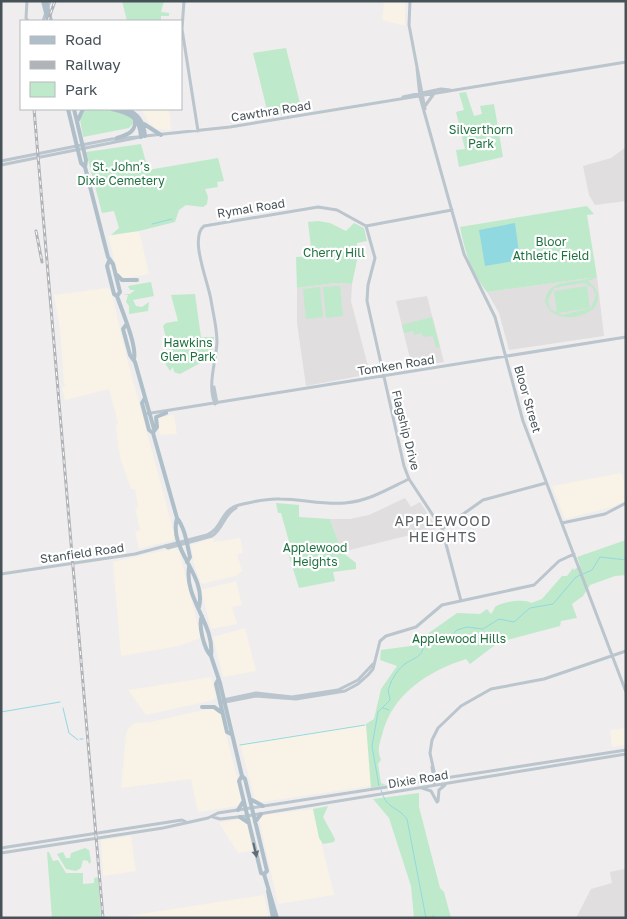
<svg xmlns="http://www.w3.org/2000/svg" width="627" height="919" font-family="'Golos Text',sans-serif">
<style>
.commercial{fill:#f9f2e7}
.education{fill:#e0dede}
.green{fill:#bfe9cb;fill-rule:evenodd}
.water{fill:#91d9e1}
.lines{fill:none;stroke-linecap:round;stroke-linejoin:round}
.stream{stroke:#91d9e1;stroke-width:1}
.secondary{stroke:#bac5cd;stroke-width:3}
.primary{stroke:#afbfc9;stroke-width:4}
.rail-casing{stroke:#b0b3b7;stroke-width:3}
.rail{stroke:#fff;stroke-width:1;stroke-dasharray:4;stroke-linecap:butt}
.oneway{fill:#616d74}
.labels{text-anchor:middle;dominant-baseline:central;stroke-width:4.5;stroke-linejoin:round;paint-order:stroke}
.street-label{font-size:12px;fill:#475258;stroke:#fff}
.park-label{font-size:12px;fill:#207140;stroke:#fff}
.neighbourhood-label{font-size:14px;letter-spacing:1px;fill:#5a5e61;stroke:#fff}
</style>
<rect width="100%" height="100%" fill="#efeded"/>
<!-- commercial -->
<path class="commercial" d="M384,1H405V26L382,20Z
M141,109H175L169,110L171,130L157,129L149,123Z
M139,231L149,274L122,279L118,274L108,236Z
M107,288L111,290L126,355L175,537L173,540L139,549L135,532L140,530L135,508L138,507L135,489H131L121,461L118,445L116,425L118,423L109,389L65,400L62,388L66,385L64,384L60,329L54,295Z
M174,415L177,434L160,435L157,421L159,417Z
M621,473L626,488V500L612,507L565,519L552,486Z
M213,538L214,542L240,538L243,553L237,554L242,571L236,576L201,584L194,564L191,545Z
M174,548L179,551L201,638L178,646L121,656L113,562Z
M236,581L242,605L232,607L237,624L211,629L201,590Z
M245,628L256,671L223,677L213,637Z
M211,677L216,697L214,700L146,715L128,690Z
M213,708L221,715L239,785L242,799L237,806L198,812L191,779L121,788L126,734L129,728L134,723L150,722Z
M366,724L371,786L262,802L255,799L240,744Z
M626,728V745L612,747L610,730Z
M313,809L334,895L278,904L259,819L264,815Z
M240,819L248,825L254,850L238,853L219,823Z
M131,836L136,871L103,876L101,840Z
M264,895L269,918H115L231,900Z"/>
<!-- education -->
<path class="education" d="M626,147V201L595,205L589,195L583,166L611,158Z
M597,277L604,336L509,350L499,313L487,292Z
M336,283L352,284L351,301L370,374L306,386L297,323V288Z
M427,296L444,362L412,367L396,301Z
M405,498L411,507L420,502L437,528L425,534L418,533L342,552L330,519H350L369,515Z
M625,869L626,918H576L591,889L612,883L610,872Z"/>
<!-- green -->
<path class="green" d="M122,1H164L161,12L169,13V16H161V21H127Z
M286,48L302,111L269,118L253,53Z
M466,92L474,116L482,114L480,106L494,104L503,157L459,167L456,150L465,149L456,112L464,110L459,93Z
M85,109C100,109 127,108 134,122L129,128L83,137L80,119Z
M141,144L148,170L218,158L224,181L217,182L218,187L205,189L208,197L207,204L203,207L186,205L179,210L175,222L139,231L111,235L119,228L114,211L102,213L86,152Z
M587,206L594,214L587,215L597,277L588,281C624,311 553,334 545,301C548,278 575,284 590,278L487,292C471,272 465,252 460,227ZM583,283L592,287L596,295L591,308L562,315L550,309L548,300L554,288Z
M318,221L330,223L346,231L354,223L364,228L367,241L357,243V260L352,284L336,283L297,288L296,257L312,256L308,222Z
M151,282L154,296L133,300L136,306L142,307L149,302L148,311L129,314V306L126,302L128,295L123,294H130L135,290H130L128,286Z
M340,286L343,316L326,318L323,287Z
M587,286L590,308L557,313L554,291Z
M320,287L323,317L306,319L303,289Z
M195,294L201,337H214L211,361H204L180,374L174,372L173,367L170,371L165,363L164,351L169,350L163,326L166,323L178,321L171,295Z
M432,317L440,347L436,348L433,336L423,337L422,333L414,335L413,331L404,333L402,325Z
M276,503L299,505V517L330,519L342,552L356,563V569L333,572L335,581L299,588L286,546L290,545L281,513H278Z
M626,540V575L615,576L590,585L583,596L572,604L577,618L561,621L560,626L499,642L470,664L466,659C428,671 392,694 382,735C379,746 377,750 381,760L378,764L381,783L386,785L371,788L366,724L374,719L381,689L397,666L380,660L381,650L418,645L419,640L457,613L480,614L487,609L491,614C493,612 494,609 495,607C501,602 525,598 531,603L542,599L562,576H567L573,568L574,570L580,565L577,557Z
M419,793V807L440,888L444,892L451,918H414L411,886L389,818L373,799Z
M328,806L323,817L335,839L334,842L323,844L319,838L313,809Z
M85,848L89,850L91,862L89,864L88,861L83,860L81,868L76,871L66,869L57,854L63,852L66,858H70L71,853Z
M47,852H49L53,861L58,860L66,873H83V884L94,883V878L98,877L101,918H52Z"/>
<!-- water -->
<path class="water" d="M515,223L520,260L485,266L479,230Z"/>
<g class="lines">
<!-- stream -->
<path class="stream" d="M152,224L172,219
M63,708L69,733L78,740
M383,708L389,710
M1,712L60,702
M80,739H83
M240,745L365,725
M379,786L372,746L378,712L390,700C390,696 387,691 389,688C391,679 400,666 408,662C419,656 423,655 424,642L436,636H451L457,630L467,627L483,629L499,619L514,622L530,608L553,604L576,577L592,570L600,557L626,560
M381,790C387,810 396,805 407,819L426,918
M431,918L434,915"/>
<!-- secondary -->
<path class="secondary" d="M27,1L26,18L28,21
M184,1L182,29L198,131
M410,1L409,25L425,109
M43,21L50,1
M417,68L420,97L464,254L495,317L523,421L626,692
M403,97L441,89L450,90
M425,106L433,95
M1,161L112,139L138,137
M1,165L145,136L230,127L626,62
M366,226L375,258L368,285L367,301L404,466L409,479L442,529L461,601
M214,387L217,403
M215,404C207,384 216,363 217,342C217,328 213,313 211,300C208,281 189,238 204,226L318,207L337,210L366,226L452,210
M145,414L626,337
M562,523L605,514L626,503
M442,529L483,500L546,483
M165,546L168,548L212,536C223,529 224,514 236,508
M1,574L135,554L207,535C222,529 221,509 239,505C252,502 266,498 280,499C302,499 323,505 345,503C369,501 388,489 409,479
M223,700L256,693L292,697L338,690L358,680L373,664
M220,703L256,696L296,699L345,691L358,684L368,675L373,669L380,641L386,636L416,627L442,605L534,585L559,561L574,554
M432,767L434,780
M434,785L435,776L430,753L432,740L438,728L461,706L491,689L544,679L626,651
M422,788L431,791L437,802
M438,801L439,790L445,785
M213,817L220,819L246,816L626,754
M1,848L182,820L186,822
M1,853L163,828L208,818L218,813L626,750"/>
<!-- primary -->
<path class="primary" d="M43,1L48,21
M46,1L51,21
M68,109L81,163L85,167L108,257L113,264L120,292L117,296
M74,109L86,160L85,167
M112,109C129,113 140,117 141,137
M125,109C138,113 144,123 145,136
M78,120L83,109
M144,124L161,135
M117,138C127,135 136,132 135,120
M109,261L107,266L114,294L117,296C122,311 137,345 134,359
M117,275L122,280H137
M126,325L123,329L130,355L135,362L154,429
M145,398L142,403L149,430L153,433L177,518C185,528 187,544 190,557L187,562
M154,431L157,427L156,417L166,413
M177,518C168,550 207,575 199,607
M189,567C184,599 215,624 211,656L220,683L242,776L245,779L267,871L264,874L277,918
M202,616C198,625 204,649 211,656
M218,680L216,684L227,732L231,734
M202,707H214L221,712
M242,776L239,781L261,873L264,874
M252,800L263,806
M238,810L243,802
M240,817L249,823
M255,822L261,814
M268,891L273,918"/>
<!-- rail casing -->
<g class="rail-casing">
<path id="rail" d="M48,21L55,1
M34,109L103,918
M36,231L42,262"/>
</g>
<!-- rail -->
<use href="#rail" class="rail"/>
</g>
<!-- one-way arrows -->
<defs><path id="oneway-solid" d="M-6-.8H1V-3.2L6.5 0L1 3.2V.8H-6Z" transform="scale(1.25)"/></defs>
<use class="oneway" href="#oneway-solid" transform="translate(255 850) rotate(77)"/>
<g class="labels">
<!-- street labels -->
<g class="street-label">
<text transform="translate(271 111) rotate(-9)">Cawthra Road</text>
<text transform="translate(251 208) rotate(-9)">Rymal Road</text>
<text transform="translate(396 365) rotate(-9)">Tomken Road</text>
<text transform="translate(528 399) rotate(74)">Bloor Street</text>
<text transform="translate(406 430) rotate(76)">Flagship Drive</text>
<text transform="translate(82 553) rotate(-8)">Stanfield Road</text>
<text transform="translate(418 779) rotate(-9)">Dixie Road</text>
</g>
<!-- park labels -->
<g class="park-label">
<text x="481" y="129">Silverthorn<tspan x="481" dy="14">Park</tspan></text>
<text x="121" y="166">St. John’s<tspan x="121" dy="14">Dixie Cemetery</tspan></text>
<text x="551" y="241">Bloor<tspan x="551" dy="14">Athletic Field</tspan></text>
<text x="334" y="252">Cherry Hill</text>
<text x="188" y="342">Hawkins<tspan x="188" dy="14">Glen Park</tspan></text>
<text x="315" y="547">Applewood<tspan x="315" dy="14">Heights</tspan></text>
<text x="459" y="638">Applewood Hills</text>
</g>
<!-- neighbourhood labels -->
<g class="neighbourhood-label">
<text x="443" y="520">APPLEWOOD<tspan x="443" dy="16">HEIGHTS</tspan></text>
</g>
</g>
<!-- border -->
<rect width="627" height="919" fill="none" stroke="#475258" stroke-width="5"/>
<!-- legend -->
<rect x="20" y="20" width="162" height="90" fill="#ffffff" stroke="#b5babc"/>
<rect x="30" y="36" width="25" height="8" fill="#afbfc9" stroke="#b5babc"/>
<text x="65" y="45" font-size="15" fill="#475258">Road</text>
<rect x="30" y="61" width="25" height="8" fill="#b0b3b7" stroke="#b5babc"/>
<text x="65" y="70" font-size="15" fill="#475258">Railway</text>
<rect x="30" y="82" width="25" height="15" fill="#bfe9cb" stroke="#b5babc"/>
<text x="65" y="95" font-size="15" fill="#475258">Park</text>
</svg>
